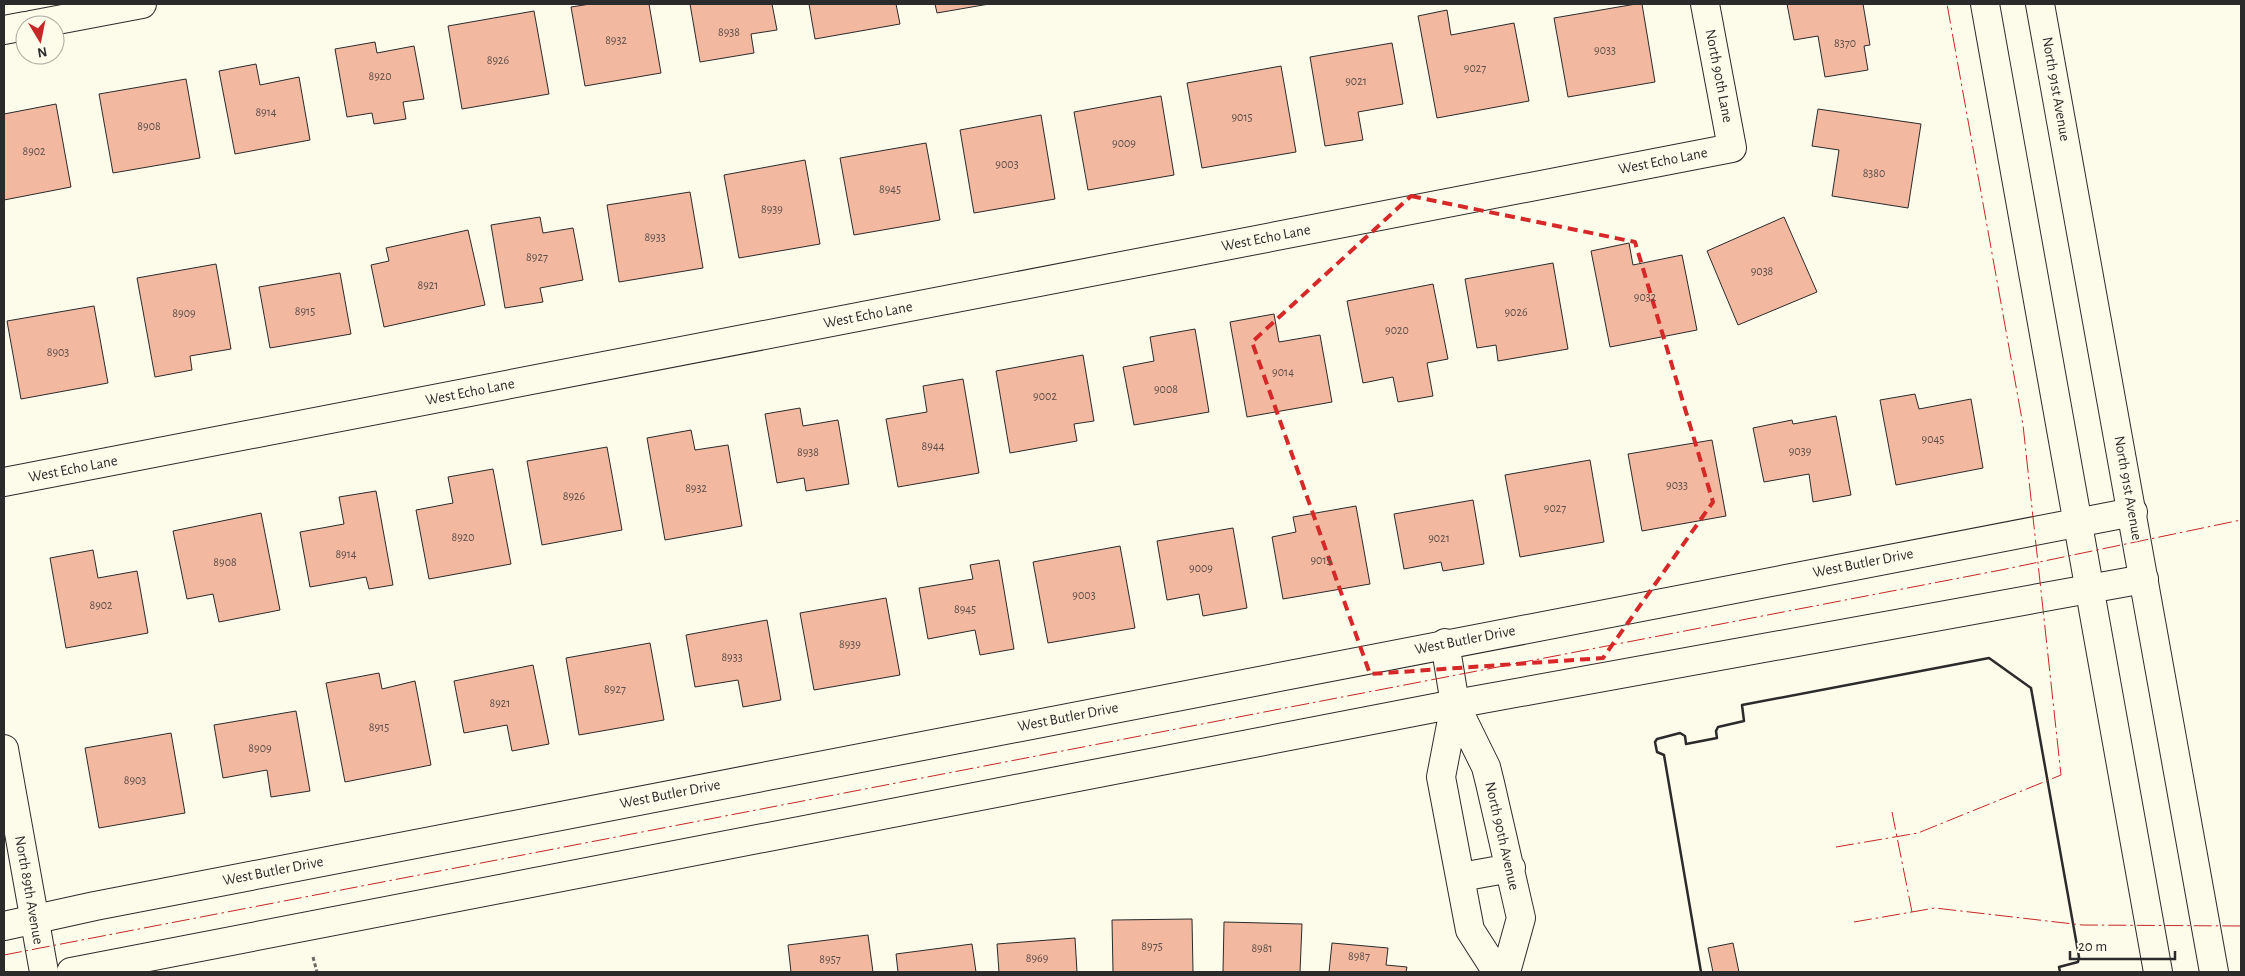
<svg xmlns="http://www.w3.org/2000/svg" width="2245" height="976" font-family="'Alegreya Sans',sans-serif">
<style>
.building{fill:#f2b8a0;stroke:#2b2b2b}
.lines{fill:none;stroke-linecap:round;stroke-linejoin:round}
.minor-casing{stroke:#2b2b2b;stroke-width:30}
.tertiary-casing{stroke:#2b2b2b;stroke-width:30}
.secondary-casing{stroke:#2b2b2b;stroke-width:30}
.path{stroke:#6a6964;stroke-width:3;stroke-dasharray:4 2.5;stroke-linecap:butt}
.minor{stroke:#fdfbea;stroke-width:28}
.tertiary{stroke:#fdfbea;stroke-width:28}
.secondary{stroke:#fdfbea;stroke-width:28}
.wall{stroke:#2b2b2b;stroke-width:2.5}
.power{stroke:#c62828;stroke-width:1;stroke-dasharray:18 4 2.5 4;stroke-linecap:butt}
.marked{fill:none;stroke:#d62828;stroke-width:4;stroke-dasharray:10 6;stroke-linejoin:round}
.labels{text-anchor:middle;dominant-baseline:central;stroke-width:4;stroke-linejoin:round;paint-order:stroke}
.number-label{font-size:12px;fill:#5d4e48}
.street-label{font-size:15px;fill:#2b2b2b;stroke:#fdfbea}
</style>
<rect width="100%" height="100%" fill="#fdfbea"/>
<!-- building -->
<path class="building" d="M590,4H649L661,73L585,86L571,7Z
M690,4H772L777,30L751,34L754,53L700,62Z
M809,4H896L900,24L815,39Z
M935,4H989L937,13Z
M1636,4H1642L1655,82L1568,97L1554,18Z
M1787,4H1863L1870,45L1864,46L1868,70L1825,77L1818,36L1794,40Z
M1447,10L1451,35L1514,23L1529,101L1437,118L1418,16Z
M534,11L549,94L462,109L448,26Z
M375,42L377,53L414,46L424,99L403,102L406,119L374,124L372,113L347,117L335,49Z
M1392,43L1403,104L1358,112L1363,140L1325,146L1310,57Z
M256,64L260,85L299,77L310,140L235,154L219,71Z
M1281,66L1296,152L1202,168L1187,83Z
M186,79L200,158L113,173L99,94Z
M1161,96L1174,175L1088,190L1074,112Z
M56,104L71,187L4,200V114Z
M1818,109L1921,124L1908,208L1832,196L1839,150L1812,146Z
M1041,115L1055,199L974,213L960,130Z
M926,143L940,220L854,235L840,158Z
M805,160L820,244L739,258L724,175Z
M690,192L703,268L619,282L607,205Z
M540,217L543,233L573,228L583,280L540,288L543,302L505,308L491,225Z
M1784,217L1817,292L1738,325L1707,251Z
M468,230L485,305L384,327L371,265L389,261L386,248Z
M1629,243L1633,265L1682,255L1697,330L1610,347L1591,251Z
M1553,263L1568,349L1498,361L1496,345L1477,348L1465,279Z
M216,264L231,349L190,356L192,370L155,377L137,278Z
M340,273L351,334L270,348L259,287Z
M1433,284L1448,359L1427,363L1433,396L1398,402L1393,377L1363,383L1347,301Z
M94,306L108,383L21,399L7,321Z
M1274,314L1279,342L1320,335L1332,402L1247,417L1230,322Z
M1195,329L1209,412L1134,425L1123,367L1154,361L1150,337Z
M1083,355L1094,421L1074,424L1077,441L1010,453L996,371Z
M963,379L979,473L898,487L886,419L927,412L923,386Z
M1915,394L1919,409L1971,399L1983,468L1896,485L1880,400Z
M800,408L803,426L838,420L849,484L806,491L804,478L777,483L765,414Z
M1836,416L1851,495L1813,502L1809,474L1764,482L1753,428L1792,420L1793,424Z
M691,430L695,450L728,445L742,526L665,540L647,438Z
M1712,440L1726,516L1642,531L1628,454Z
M607,447L622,530L542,545L527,461Z
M1590,460L1604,542L1520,557L1505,475Z
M493,469L511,564L429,579L416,510L453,503L448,477Z
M376,491L393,585L369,589L366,577L310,587L300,532L344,524L339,497Z
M1473,500L1484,564L1443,571L1441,562L1404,569L1394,514Z
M1356,506L1370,584L1283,599L1272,537L1296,532L1293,517Z
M261,513L280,610L219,622L213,594L187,599L173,531Z
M1233,528L1247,608L1203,616L1199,594L1167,600L1157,541Z
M1120,546L1135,628L1048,643L1033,562Z
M93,550L98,578L137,571L148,633L66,648L50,558Z
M999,560L1014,649L980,655L975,630L928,639L919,588L973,579L970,565Z
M886,598L900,675L814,690L800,613Z
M767,620L781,700L743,707L738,680L695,687L686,635Z
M650,643L664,720L579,735L566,658Z
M533,665L549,744L512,751L507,725L464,733L454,681Z
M379,673L382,689L415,681L431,765L345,782L326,683Z
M296,711L310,791L271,797L267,770L223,778L214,725Z
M171,733L185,813L99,828L85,748Z
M1192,919L1193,972H1113L1112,920Z
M1224,922L1302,924L1300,972H1223Z
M868,935L873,972H791L788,945Z
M1075,938L1077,972H999L997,944Z
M1332,943L1388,948L1386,965L1407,967L1406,972H1329Z
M1733,943L1739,972H1713L1708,948Z
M972,944L976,972H898L896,954Z"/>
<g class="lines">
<!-- minor casing -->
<g class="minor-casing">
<path id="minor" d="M31,25L142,4
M4,30L25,26
M4,482L1732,148L1705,4
M1445,643L1455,704L1486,767L1490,783L1521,918L1506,972
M1455,704L1441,777L1470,930L1497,972
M4,749L44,972
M1461,877L1511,868"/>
</g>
<!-- tertiary casing -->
<g class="tertiary-casing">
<path id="tertiary" d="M4,926L95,906L2133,512
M71,972L1455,704L2144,579"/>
</g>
<!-- secondary casing -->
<g class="secondary-casing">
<path id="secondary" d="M1985,4L2158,972
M2040,4L2214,972"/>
</g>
<!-- path -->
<path class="path" d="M313,957L317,972"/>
<!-- minor -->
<use href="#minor" class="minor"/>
<!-- tertiary -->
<use href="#tertiary" class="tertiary"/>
<!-- secondary -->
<use href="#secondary" class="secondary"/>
<!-- wall -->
<path class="wall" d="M1701,972L1664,755L1657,752L1655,742L1657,739L1680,733L1685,736L1686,744L1717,738L1716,731L1718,727L1744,721L1742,705L1989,658L2031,688L2079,957L2078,962L2059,967L2060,972"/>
<!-- power -->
<path class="power" d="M1892,812L1912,912
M1836,847L1918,833L2061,775L2023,425L1947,4
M1854,922L1935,908L2082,925L2241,926
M4,955L2001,570L2241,520"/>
</g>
<!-- marked area -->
<path class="marked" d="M1411,196L1635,242L1713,502L1603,658L1370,674L1252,342Z"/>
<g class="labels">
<!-- number labels -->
<g class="number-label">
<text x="729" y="32">8938</text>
<text x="616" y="40">8932</text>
<text x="1845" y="43">8370</text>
<text x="1605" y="50">9033</text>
<text x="498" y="60">8926</text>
<text x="1475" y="68">9027</text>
<text x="380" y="76">8920</text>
<text x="1356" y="81">9021</text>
<text x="266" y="112">8914</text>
<text x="1242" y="117">9015</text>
<text x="149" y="126">8908</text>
<text x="1124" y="143">9009</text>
<text x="34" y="151">8902</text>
<text x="1007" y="164">9003</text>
<text x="1874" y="173">8380</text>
<text x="890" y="189">8945</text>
<text x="772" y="209">8939</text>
<text x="655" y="237">8933</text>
<text x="537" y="257">8927</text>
<text x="1762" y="271">9038</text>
<text x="428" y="285">8921</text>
<text x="1645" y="297">9032</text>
<text x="305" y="311">8915</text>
<text x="1516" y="312">9026</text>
<text x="184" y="313">8909</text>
<text x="1397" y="330">9020</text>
<text x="58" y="352">8903</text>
<text x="1283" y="372">9014</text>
<text x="1166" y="389">9008</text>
<text x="1045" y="396">9002</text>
<text x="1933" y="439">9045</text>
<text x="933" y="446">8944</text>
<text x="1800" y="451">9039</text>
<text x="808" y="452">8938</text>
<text x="1677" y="485">9033</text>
<text x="696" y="488">8932</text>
<text x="574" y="496">8926</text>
<text x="1555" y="508">9027</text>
<text x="463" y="537">8920</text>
<text x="1439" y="538">9021</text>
<text x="346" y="554">8914</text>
<text x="1321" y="560">9015</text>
<text x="225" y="562">8908</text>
<text x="1201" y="568">9009</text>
<text x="1084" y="595">9003</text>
<text x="101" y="605">8902</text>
<text x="965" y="609">8945</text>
<text x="850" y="644">8939</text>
<text x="732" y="657">8933</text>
<text x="615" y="689">8927</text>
<text x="500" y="703">8921</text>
<text x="379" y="727">8915</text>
<text x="260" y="748">8909</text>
<text x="135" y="780">8903</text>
<text x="1152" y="946">8975</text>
<text x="1262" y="948">8981</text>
<text x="1359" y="956">8987</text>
<text x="1037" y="958">8969</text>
<text x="830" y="959">8957</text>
</g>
<!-- street labels -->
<g class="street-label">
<text transform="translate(1719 76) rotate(79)">North 90th Lane</text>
<text transform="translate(2056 89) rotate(80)">North 91st Avenue</text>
<text transform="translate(1663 161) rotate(-11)">West Echo Lane</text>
<text transform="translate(1266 238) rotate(-11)">West Echo Lane</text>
<text transform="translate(868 315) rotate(-11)">West Echo Lane</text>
<text transform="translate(470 392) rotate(-11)">West Echo Lane</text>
<text transform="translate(73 469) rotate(-11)">West Echo Lane</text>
<text transform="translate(2128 488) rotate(80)">North 91st Avenue</text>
<text transform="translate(1863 563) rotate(-11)">West Butler Drive</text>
<text transform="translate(1465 640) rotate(-11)">West Butler Drive</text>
<text transform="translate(1068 717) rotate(-11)">West Butler Drive</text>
<text transform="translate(670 794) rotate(-11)">West Butler Drive</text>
<text transform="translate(1502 836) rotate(77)">North 90th Avenue</text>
<text transform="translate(273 871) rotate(-11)">West Butler Drive</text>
<text transform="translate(29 890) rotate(80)">North 89th Avenue</text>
</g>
</g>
<!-- border -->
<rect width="2245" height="976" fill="none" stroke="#2b2b2b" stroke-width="10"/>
<!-- north arrow -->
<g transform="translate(40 40) rotate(170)"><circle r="24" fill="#fdfbea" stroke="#a9a89e"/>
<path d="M0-4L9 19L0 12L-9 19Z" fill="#c62828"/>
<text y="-8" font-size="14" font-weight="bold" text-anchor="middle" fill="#2b2b2b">N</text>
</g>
<!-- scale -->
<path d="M2070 951v8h105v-8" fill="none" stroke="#2b2b2b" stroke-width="2.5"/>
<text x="2078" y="951" font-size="15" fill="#2b2b2b" stroke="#fdfbea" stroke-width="4" paint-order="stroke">20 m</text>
</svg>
